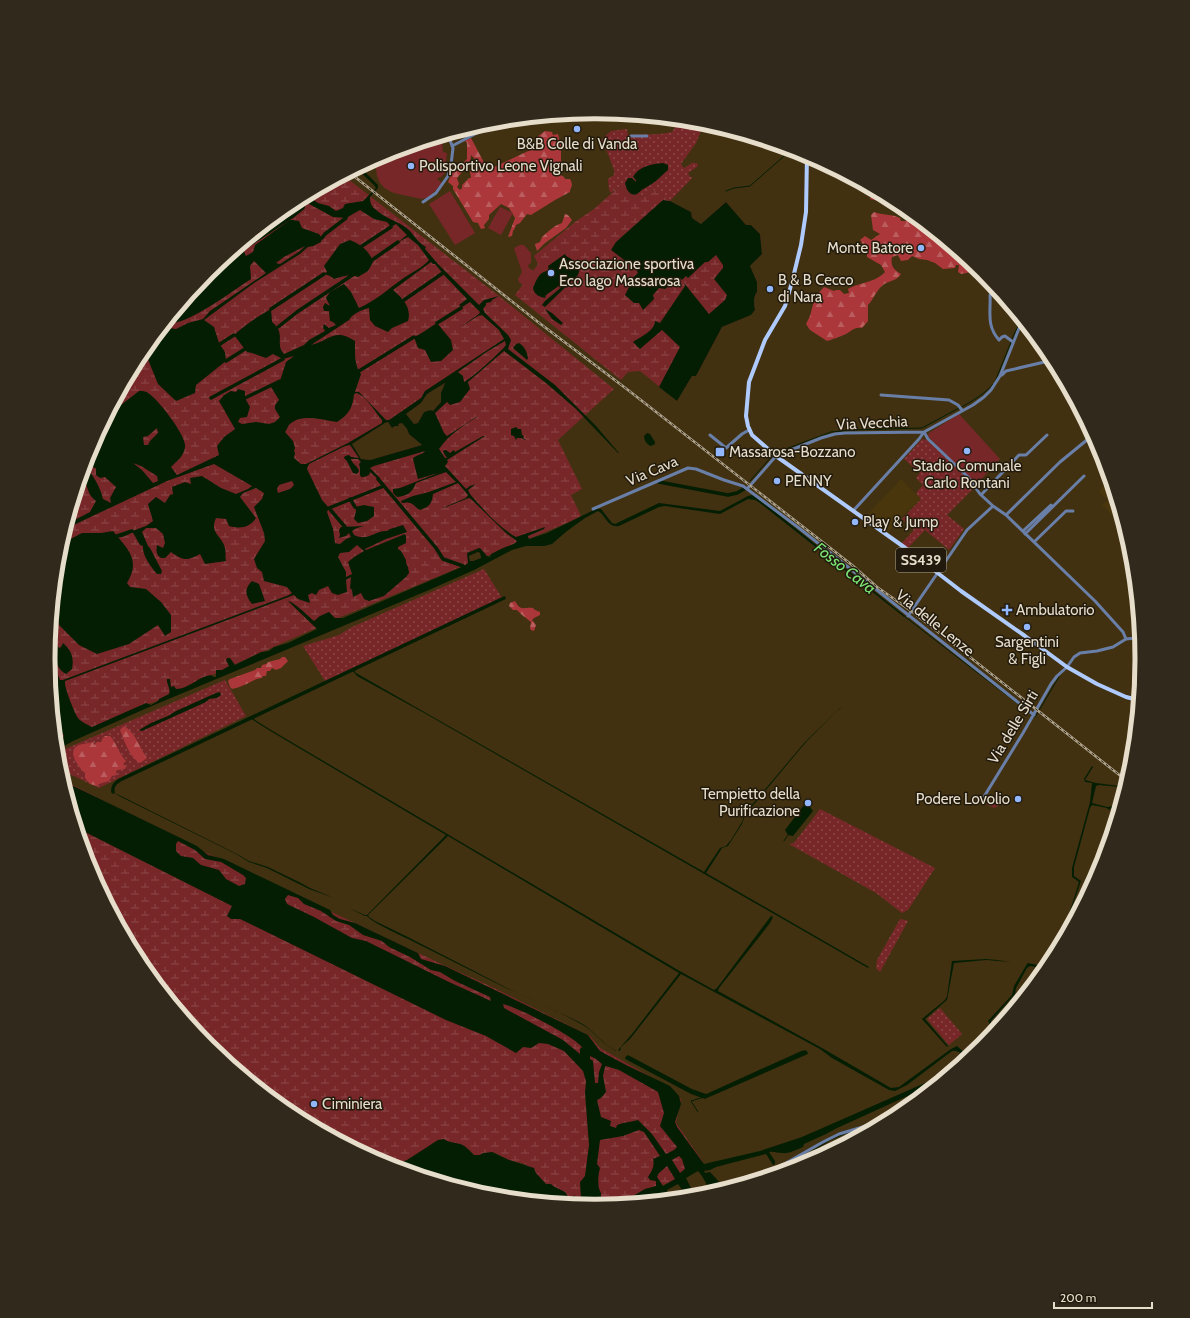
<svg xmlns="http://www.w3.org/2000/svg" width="1190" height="1318" font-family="Cabin,sans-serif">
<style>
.built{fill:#4a360c}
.grass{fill:url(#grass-dots)}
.forest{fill:url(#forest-firs);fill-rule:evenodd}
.wetland{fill:url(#wetland-marsh);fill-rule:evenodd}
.pitch{fill:#782729}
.water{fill:#041e03;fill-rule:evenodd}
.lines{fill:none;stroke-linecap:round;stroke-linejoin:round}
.stream{stroke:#041e03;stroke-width:1}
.canal{stroke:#041e03;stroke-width:3.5}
.minor{stroke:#697fa8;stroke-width:3}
.major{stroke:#afcafd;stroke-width:4}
.rail-casing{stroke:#aea28b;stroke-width:2.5}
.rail{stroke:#211a0d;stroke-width:1;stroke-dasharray:3;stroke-linecap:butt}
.poi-dot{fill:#93b7fd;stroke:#211a0d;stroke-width:1.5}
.labels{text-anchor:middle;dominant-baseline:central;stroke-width:3;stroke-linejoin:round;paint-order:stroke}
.shield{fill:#211a0d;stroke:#aca292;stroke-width:1}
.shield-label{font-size:14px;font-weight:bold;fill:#e7ddcb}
.poi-label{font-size:15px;fill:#e7ddcb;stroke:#211a0d;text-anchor:start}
.street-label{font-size:15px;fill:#e7ddcb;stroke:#211a0d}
.water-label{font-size:16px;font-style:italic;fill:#7be675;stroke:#211a0d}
.rim{fill:none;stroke:#e7ddcb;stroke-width:5}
</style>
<defs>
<pattern id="grass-dots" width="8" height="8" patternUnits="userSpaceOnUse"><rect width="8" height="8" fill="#782729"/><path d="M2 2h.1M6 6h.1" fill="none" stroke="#8b4647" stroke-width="1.8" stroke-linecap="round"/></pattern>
<pattern id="forest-firs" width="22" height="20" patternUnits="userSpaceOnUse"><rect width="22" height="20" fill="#ab373a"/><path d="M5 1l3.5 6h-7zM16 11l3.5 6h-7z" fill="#ba5d5e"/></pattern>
<pattern id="wetland-marsh" width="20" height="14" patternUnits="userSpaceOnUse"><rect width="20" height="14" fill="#782729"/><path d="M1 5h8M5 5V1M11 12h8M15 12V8" fill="none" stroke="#8b4647"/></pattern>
</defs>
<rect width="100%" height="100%" fill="#413110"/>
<!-- built -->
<path class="built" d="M901,479L921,499L898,520V522L887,533L865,517Z
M1109,479L1123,525L1102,505L1108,500L1099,492Z"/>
<!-- grass -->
<path class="grass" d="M680,120L704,123L696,143L681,164L684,168L692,163H697L698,166L688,173L690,177H693L670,201L654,190L646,195L633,199L620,186L611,193L609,190L608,179L614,175V170L606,149H604L598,143L611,131L627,129L628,135L660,134L672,132Z
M922,439L927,440L967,478L972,490L947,515L964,529L949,550L925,530L908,548L902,543L914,530L902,519L921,499L916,493L923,485L916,478L920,473L904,459Z
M484,569L502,598L325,681L303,646L339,635L352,627Z
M225,680L246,716L99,788L59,769L58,752Z
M995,799L1003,804L994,808L986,804Z
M820,809L935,868L908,910L902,913L876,893L789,844L794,843Z
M900,919L905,920L908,921L880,972L876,968L877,960Z
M940,1008L962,1034L949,1045L927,1019Z"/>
<!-- forest -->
<path class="forest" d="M545,131L552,132L553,135L558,134L561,146V161L564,167L560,170L559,174L564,177L565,179H570C572,183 573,185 570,190V192L555,200L531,215L527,214L520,223L516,225L515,228L513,231L512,236L508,237L515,218L509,208L501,204L489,215V219L484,225L485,228L481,229L478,223L473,222L453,189V186L448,182L454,169L463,163L467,159V143L465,141L471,138L488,170L541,145L537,137ZM471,155L475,159L474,167L470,171L471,178H469L462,185V188L460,190L457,187L459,184L457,178L470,163Z
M873,190L885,197L879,201L870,199Z
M874,212C882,215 892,214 900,218L901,221H908L915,217L977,268L975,274L971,272L961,274L958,272L959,265H956L955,268L943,269L935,263L927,260L919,259L912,256L908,260L901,261L898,255L892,257C890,266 894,270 901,274C896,282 888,280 882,286C876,291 873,300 868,305V321L862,328C854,327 852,331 846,334C842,336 831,340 827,341L810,330L806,324L810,316L815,297L824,287L834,291L836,290H840L844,294L849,293L848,289C860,282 875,283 885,272L881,265L867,257V250L860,240L865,236L871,240L880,234L873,230L871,215Z
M565,214L568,215L572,220L566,228L545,243L537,251L535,244L540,242L542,237C549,231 553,226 562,223Z
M515,601C521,612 524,607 533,608L535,610L540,612V615L534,618L532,620L536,625L534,631L531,630L530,628L531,622L522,615L517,610H513L509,606L510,603Z
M282,657H285L288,661L281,668L276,670L272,668L270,671H267L266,676H263L262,678C256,678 250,683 244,685C240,687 236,688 232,689L230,687L228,681L230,679L255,670L257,668H261L262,665L266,664L268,662L280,659Z
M124,726C137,734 139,748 147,758L140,763C130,758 124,740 120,730Z
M105,736H110C117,744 119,754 126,761L123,764L126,766L125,769L118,770L116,771L117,775L112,776L109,781L99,784L97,786L90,784L85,778V773C79,768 67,752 77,746C82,743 88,744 93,742L94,745L97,742H102V739Z"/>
<!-- wetland -->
<path class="wetland" d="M344,176L499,296L614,389L558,440L582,489L571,495L581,516L574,520L343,616L242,661L158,701L144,705L57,746L48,659L59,552L90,449L140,355L208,272L291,204ZM445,383L441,393V402L433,411L430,410L424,412L418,423L414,424L406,414L421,403L427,394ZM388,422L392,428L395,426H399L398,424L402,423L407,429L409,434L422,445L370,460L361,459L352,444L385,423ZM478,552L480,553L481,558L473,561H470L469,556Z
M620,186L633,199L646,195L654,190L670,201L691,212L692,218L701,224L726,202L746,225H751L760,234L762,254L750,266L757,282V292C753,297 754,304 755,310L751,315L722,327L696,376H692L677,401L640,371L628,372L621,380L515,295L538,264L534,256L575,222L594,209Z
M63,780L192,846L435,961L492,987L590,1036L600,1048L665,1085L672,1090L681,1099L676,1123L703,1162L675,1180L663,1185L645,1189L631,1197L614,1203L601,1199H574L575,1196L571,1198H569L565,1192L546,1184L525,1164L509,1160L493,1152L480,1155H474C461,1141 455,1145 438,1140C426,1148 400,1169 385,1164L291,1114L208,1046L140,963L90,868Z"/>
<!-- pitch -->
<path class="pitch" d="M442,136V140H444L443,143H442L443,152L447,153L445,173L440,178L439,177L437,179L442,183C437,188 433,195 426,198C420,200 413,197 408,196C383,192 375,185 376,159L386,154Z
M450,191L475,233L455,245L429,204Z
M500,207L513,213L501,235L488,228Z
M520,245H524L531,253V263L528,265L529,268L534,271L542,267L543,268L565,252L581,267L580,275L548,304L519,282L518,279L522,272L514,248Z
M959,414L1000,459L975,486L928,436L929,433Z"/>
<!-- water -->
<path class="water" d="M663,163L668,165V170C660,177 655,183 645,188C642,189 640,192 637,194C630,197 626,189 625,183L628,178H632L636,182V180L633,177C639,166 652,164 663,163Z
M360,167L378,185V188L370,197C370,202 371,206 375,209C384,218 398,221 408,229C414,235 418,243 426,247L425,249L438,264L479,305L484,300L499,296L492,300L491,302L486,303V305L483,309L485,313L508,335L511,340L508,349L555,385L596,426L619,453H618L576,409L546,383L504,351L468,382L470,389L460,402L450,405L447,402L435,413L444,433L447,436L476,417H477C462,426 449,435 439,449L445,458H447L443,452L444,450H446L450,453L454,450L455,452L483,436H485L447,460L448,462L445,466L466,489L470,486L476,484L468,490L470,494C483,509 498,527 516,537L545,527L544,529L528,536L529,539L547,533L596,509H601L612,523L615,524L659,503L720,511L748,496L752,495L759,499L905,616L904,617L760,503L755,500L748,499L720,514L665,506L659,507L619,526C607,528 606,515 598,511L585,518L567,531L552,544L544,546H526L512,550L474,570L429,590L147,708L73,741L57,750L56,742L62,739L64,736L54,717L48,659L49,653L60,680H63L289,595L292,593L287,587L264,581L262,572L257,568L254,559L265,541L264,533L254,507L262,499L264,493L256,488L243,493L240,497L256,518C249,528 241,529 229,526L226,519L216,518C209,534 222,535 225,548C226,552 225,557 226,561L205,564L200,554C187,561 183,561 171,552L165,558H161C156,555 156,551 157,545L163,548L165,543L163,534L156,528H146L142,532L148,546L150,548L162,571L161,574H157C151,567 142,555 143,546L140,545L132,531L146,526L153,521L148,504L156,497L165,503L170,495L173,494L172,487L185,482L191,484L190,478L202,476L221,488L236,494L248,489L252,486L214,464L167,481L65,529L67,524L90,512L96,501C85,492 90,486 81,477L85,464C92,475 100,485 103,499L111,503L110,498L116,487L105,477L100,478L96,475V468H94L91,463L93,461L89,453L117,398L121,405L139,391C141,391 146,391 148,393C157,398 187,436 185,447C184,456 177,461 171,467L177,475L219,455L217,446L224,437L235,429L219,401L224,395L231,391L236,392L238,389L245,391V398L250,407L247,417L240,418L238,422L242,424L256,422L269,424L275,422L280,417L275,409V405L279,400L271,387L280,381L286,362L294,356L283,359L273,354L266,358L252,353L247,352L234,335C245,325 258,316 271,309L272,322C287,334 274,343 284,354L304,345L309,340L325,331L323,328L324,324L329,328L336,325L333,322L330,321L329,311H324L323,307L325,303L330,306L326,298L330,292L344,284L351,292L359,308C375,301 387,290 401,280C410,273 421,269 429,260L418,245L408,237L398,242L407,235L396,224L391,227L387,222L374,219L360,210L346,218L333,217L300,199L307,196L318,203L329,206L336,211L343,208L345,204L363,201L376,188L374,185L357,169ZM431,262L433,264H435L444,275L467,299L459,305L462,307L470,302L480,312L479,314L459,328L478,316L482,315L499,330L504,339L425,391L421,398L389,420H386L359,392H355L361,374C354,365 355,353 355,341C334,327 329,341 311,345L349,320C353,313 362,310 369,308L370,320L375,326L388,332L392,328L408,321C412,307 402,298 393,290ZM505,341L506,345C500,353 472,378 464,382L463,376L459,373L458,372L488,351ZM445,383L441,393V402L433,411L430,410L424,412L418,423L414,424L406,414L421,403L427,394ZM357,393C367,397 375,412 382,420V423L348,443L306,464H301L294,458L295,453L294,451L295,448L293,441L285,432C287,430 288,425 290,424C302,413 323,420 337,422C348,415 353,408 354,394ZM388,422L392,428L395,426H399L398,424L402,423L407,429L409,434L422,445L370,460L361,459L352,444L385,423ZM157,428L158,433L150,441L148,445H144L143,437L148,436ZM350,445L359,458L351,457L349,455L345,456L344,458L347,461L353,473L357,474L359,471C358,466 352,464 351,459H358L361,462L359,464L360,468V475L361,477H364L369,475L370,472L378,479L380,478L370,468L374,466L425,451L423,453L414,457L413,459L418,479L438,473L400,488L393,489V493L397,497C407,496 412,493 416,483L446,472L456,482L429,492L413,496L401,501L402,503C413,501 411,504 420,510C429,507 432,504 433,494L458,483L468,495L466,498L447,506L441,509L469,498L471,499L506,533L517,541C513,546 506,546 501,549C497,551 495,552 491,554L490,557L487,556L481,549L479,548L467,553L468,563L464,566L343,618H335L329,612L320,616L314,621C308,616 293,601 288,601L317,629L288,643L274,647L269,651L261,652L235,665L230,658H227L226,660L229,666L222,670H216V677H214L211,675C199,676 189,689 176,689L174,686L171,687L170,679H167C166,684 171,688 169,694L159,699L158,701L151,705L146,703L92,727C88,725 81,722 78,718C74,712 64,687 65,681L294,595L298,599L310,603L308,595L312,593L316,595L319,590L328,586L332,593L338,595L347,592L346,580L351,577L350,588L352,590L353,597L361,593L364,599L369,601L384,596L406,577L409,573L408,567L406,563V560L401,551L398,549V547L406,543V536L405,534L366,550L365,549L386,539L407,532L403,525L390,529L387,531C375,530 368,542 354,535L352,531L357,528L364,526L341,527L339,530L340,535L339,538L346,536L349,533L351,537L346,539L340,544L335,543L333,529L327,512L329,508L322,500L307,469L309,464L345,446ZM133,463L141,466L157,476L158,481L153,483L142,470ZM292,481L294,485L290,489L278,493L277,489L279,485ZM357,545L364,551L354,557L348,562L352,574L346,577V572L338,557L340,553L349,552ZM478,552L480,553L481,558L473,561H470L469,556Z
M663,200L670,201L691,212L692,218L701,224L726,202L746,225H751L760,234L762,254L750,266L757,282V292C753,297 754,304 755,310L751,315L722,327L696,376H692L677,401L659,387L680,347L662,330L640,349L633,342C640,337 655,331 655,321L660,323L685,286L684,283L709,314L725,300L727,295L714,279L723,268V265L716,255L708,262H705L688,278L686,276L682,280L680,278L665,289L659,288L653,295L654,299L643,310L639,303H634L625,295L631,283L630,280L638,273L636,269L611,250L616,242Z
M290,220H293L299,221L302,228L319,234L322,238L321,242L313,246L308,247L300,254L254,283L204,320L214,327L219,343L225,352L226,361L196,385L195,393L176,401L158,384L149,362L145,349L163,327L176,329L188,323L203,319L210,311L266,273L254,261L250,266L251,279C232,291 187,326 165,324L208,272L240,246L243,249L246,256L253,252L255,245ZM305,246L300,251L280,264L276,263L284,257Z
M350,240C361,245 369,250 373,262L368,271L358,277C350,273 342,277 334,279L330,276L324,274L327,272L324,266L340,244Z
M565,254L566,256C572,259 575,262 580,268L578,275L545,307L542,305L545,301L565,284L563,283L546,295L545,298C539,297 534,294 533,288C537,279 539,271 549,271L548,266Z
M545,309L552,313L563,323L561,325L552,319Z
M437,323L451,340L453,350L441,361L431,362L425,350L418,348L414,337C418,336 432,326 437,323Z
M519,343C525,347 527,352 528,358L527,360L513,348L516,344Z
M134,367C138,381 128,386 119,394Z
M516,427L518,429H521L522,435L524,436L523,438L526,440H525L521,438H517L516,440L514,436L511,435V429Z
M647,433L650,434L655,442V444L651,446C647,445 644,440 644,436Z
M364,505L374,507V516L367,521L358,523L354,519L356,511L355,507Z
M113,531C128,550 141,559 127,583L130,587L146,589L161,602L171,615V632L165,636L158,625L129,644L97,654L79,645L59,625L55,612L52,614L59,552L61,544L82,533H101Z
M252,581L259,584L265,601L252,604C245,595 244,589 252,581Z
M50,634L59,648L61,647L63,643C72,651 74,658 72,669L66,674C54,668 56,653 49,645Z
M354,670L356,673L704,872L720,848L726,846L731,840L742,822L745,813L805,742L839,709L842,708L838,710L806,742L745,815L742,824L728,846L722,848L706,873L869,967L868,968L426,714L357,676L353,671Z
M220,692L221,695L217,698L209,699L206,702L142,731L139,730L151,723L168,716L176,711L216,693Z
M253,717L255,720L271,730L678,970L714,990L717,988L771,916L773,917L770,923L719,988L718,991L822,1048L891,1088L899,1087L951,1049L957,1046L969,1057L966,1059C962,1054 959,1050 952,1051L907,1085L895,1091L889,1090L832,1058L820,1049L681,974L630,1039L621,1047L620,1051L618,1050L632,1034L679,973L448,836L368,915L369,917L375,921C419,942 462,965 505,987C530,999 555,1010 579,1022C595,1030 601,1044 617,1051C602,1045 595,1031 581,1024C556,1010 530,999 504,987C473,972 443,956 412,941C401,935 374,924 367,916H365L349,908L334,898L309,889L267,868L249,862L236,854L121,797L113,792L237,854L249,861L268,867L299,882L310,888L334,898L349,908L365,915H367L446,835L272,732L253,720L251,718Z
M1092,766L1093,767L1085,780L1096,783L1120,786V787L1099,785L1096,786L1092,803L1107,807L1115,806V808H1111L1109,810L1107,808L1092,805L1090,808L1074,867V876L1081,881L1067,922V925L1069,927L1068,929L1065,927L1079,882L1072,877V868L1090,802L1092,783L1085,782L1084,779Z
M63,781L197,846L208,855L224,859L330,910L333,915L340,919L355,923L418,953L421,959L445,966L588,1035L600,1051L626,1065L670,1086L679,1096L681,1104L675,1122L677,1127L704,1164L760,1151L802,1137L925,1083L960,1064L941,1080L925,1088L835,1129L826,1134L804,1144L803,1147C796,1150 789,1154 782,1153C777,1153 774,1151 769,1152L775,1161V1164L773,1165L766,1154L716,1167L710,1170L704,1171L705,1173L710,1172L723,1186L709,1191V1193L705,1195L704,1193C705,1191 707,1189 707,1187C707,1183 701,1174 698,1171L686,1178L695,1196L687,1197L678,1184L667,1190V1192L663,1195L664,1199L659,1200L655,1193L646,1196L638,1202L595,1206L488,1195L391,1166L407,1160L438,1140L444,1139C449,1143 454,1142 460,1144C466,1146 469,1150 474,1155H480L483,1153L492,1152L509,1160L534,1168L536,1173L546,1184H551L553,1186L565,1192L569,1198H571L575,1195V1199H581L580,1182L585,1176L589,1145L585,1093L586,1081L583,1071L564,1051L548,1044L539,1043L531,1048L523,1047L516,1053L486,1036L446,1020L240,919H231L227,916L232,906L77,828ZM178,841L195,850L205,859L221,862L243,875L246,878L245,884L239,886L226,879L219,870L201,865L193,858L181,856L176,851V844ZM288,895L298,898L304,904L321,911L336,921L349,925L363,935L382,941L389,947L410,957L431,970L440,972L455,981L490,997L491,1001L449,982L366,941L352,938L314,917L287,904L285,899ZM503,1004C519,1008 572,1035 582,1047L580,1049V1054L563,1040L504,1008ZM590,1056L596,1059L602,1064L599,1072L598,1083H595L593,1061L590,1059ZM606,1066L619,1070L658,1092L664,1113L660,1126L677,1147L674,1150L666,1154L652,1134L638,1120C631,1122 624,1122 617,1125L616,1128L610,1126L611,1121L601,1117L597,1100L601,1098L606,1092L603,1076L605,1067ZM639,1130L644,1132L660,1156L653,1159C655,1166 652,1171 648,1177L650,1180L656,1181V1186L645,1189L635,1195L615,1203L610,1199H601V1193C597,1187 598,1175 600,1168L597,1164L600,1140L623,1136ZM679,1156L682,1159L685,1169L680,1173L672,1160ZM667,1166L675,1179L663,1186L657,1177L659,1173Z
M804,805L810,807L813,811L793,836L788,835L785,830Z
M1063,937L1057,950L1043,967L1041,968L1030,966L1027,968L1016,988L1015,994L991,1021V1023L996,1029L994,1031L988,1021L1012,995L1014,986L1027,964L1028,963L1042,966Z
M986,959L997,960L1011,962L986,960L954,963L947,1000L925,1019L948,1046L947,1047L922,1019L945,1000L947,996L952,961Z"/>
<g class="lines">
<!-- stream -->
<path class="stream" d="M726,191L734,188L750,186L791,150
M1012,339L1021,320
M995,382L1011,342
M962,407C973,400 984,395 993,384
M775,453L831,432L852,430L922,428L959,408
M750,481L773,455
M904,616L1035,717L1059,677
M784,841L788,835
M698,1112L691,1101L704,1097
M747,1182L752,1179L761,1177L788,1166L830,1140L844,1134L873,1126L884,1120"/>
<!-- canal -->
<path class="canal" d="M322,238L325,234L346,218
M362,246L391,227
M243,249L293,216L303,208L304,203
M372,260L398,242
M404,300L443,273
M271,309L324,274
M437,323L461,308
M278,327L297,312L354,274
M220,344L234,335
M226,361L245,349
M359,371L414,337
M211,398L283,359
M245,398L280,381
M378,479L384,486
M659,482L728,495L737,493L744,489
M350,499L355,507
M345,527L329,508L384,486L436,548L443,559L463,566
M132,531L123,535L117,536Z
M113,792C112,786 115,783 120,780L504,598
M805,1052L806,1053L705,1097L691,1092L627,1058L628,1057L692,1091L706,1096L801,1053Z"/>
<!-- minor -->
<path class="minor" d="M631,136H647
M452,146L500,121
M423,202L436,193L448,176L451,165L453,148L448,135
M990,295C991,312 986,325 999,340L1002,337L1005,336L1013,342
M1002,375L1006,371L1053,360
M881,395L949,400L958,405L962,410
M710,435L726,448L742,434L749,430
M747,489L776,456L821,438L835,434L845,433L924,432L928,439L968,477L980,494L993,506L1006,515L1095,601L1123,632L1126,639
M981,495L1019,455H1026L1047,435
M593,509L688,468L696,469L724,480L743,486L799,528L1034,715
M853,511L919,439L924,432L973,405L984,397L991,390L1000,376L1022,321
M1006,515L1060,462L1093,435
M1023,531L1051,505
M1025,534L1084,476
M1034,542L1066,511H1073
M908,616L967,530L993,506
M982,800L1023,733L1051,684L1057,676L1067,667L1074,657L1080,653L1097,651L1113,647L1126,639L1136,638L1140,635
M738,1184L752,1176L761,1175L786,1163L823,1142L839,1134L866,1126L906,1108"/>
<!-- major -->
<path class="major" d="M807,155L806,212L801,245L792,282L785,306L765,340L749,382L746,416L748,426L752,435L776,456L904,547L961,591L1025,636L1067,667L1097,684L1126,697L1138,700"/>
<!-- rail casing -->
<g class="rail-casing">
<path id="rail" d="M350,173L538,322L628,390L852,565L877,587L914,613L1127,781"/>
</g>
<!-- rail -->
<use href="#rail" class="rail"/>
</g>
<!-- markers -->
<g class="poi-dot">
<circle cx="577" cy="129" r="4"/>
<circle cx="411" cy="166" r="4"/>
<circle cx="921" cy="248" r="4"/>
<circle cx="551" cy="273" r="4"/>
<circle cx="770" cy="289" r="4"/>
<circle cx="967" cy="451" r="4"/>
<rect x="715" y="447" width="10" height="10" rx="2"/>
<circle cx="777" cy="481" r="4"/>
<circle cx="855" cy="522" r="4"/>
<path d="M1005 604h4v4h4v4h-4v4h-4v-4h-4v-4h4z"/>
<circle cx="1027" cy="627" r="4"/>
<circle cx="1018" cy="799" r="4"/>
<circle cx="808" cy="803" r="4"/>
<circle cx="314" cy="1104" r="4"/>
</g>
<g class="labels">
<!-- shield labels -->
<rect class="shield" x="896" y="548" width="50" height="24" rx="3"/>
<g class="shield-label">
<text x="921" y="560">SS439</text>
</g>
<!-- poi labels -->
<g class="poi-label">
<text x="577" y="144" text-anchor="middle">B&amp;B Colle di Vanda</text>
<text x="419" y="166">Polisportivo Leone Vignali</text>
<text x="913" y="248" text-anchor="end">Monte Batore</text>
<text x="559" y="264">Associazione sportiva<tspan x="559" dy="17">Eco lago Massarosa</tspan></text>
<text x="778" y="280">B &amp; B Cecco<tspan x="778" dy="17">di Nara</tspan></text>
<text x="729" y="452">Massarosa-Bozzano</text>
<text x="967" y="466" text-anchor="middle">Stadio Comunale<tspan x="967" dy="17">Carlo Rontani</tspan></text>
<text x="785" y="481">PENNY</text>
<text x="863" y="522">Play &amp; Jump</text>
<text x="1016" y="610">Ambulatorio</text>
<text x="1027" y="642" text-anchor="middle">Sargentini<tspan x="1027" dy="17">&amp; Figli</tspan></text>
<text x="800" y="794" text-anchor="end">Tempietto della<tspan x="800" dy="17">Purificazione</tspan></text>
<text x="1010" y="799" text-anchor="end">Podere Lovolio</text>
<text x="322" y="1104">Ciminiera</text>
</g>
<!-- street labels -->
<g class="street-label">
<text transform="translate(872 423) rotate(-3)">Via Vecchia</text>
<text transform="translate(652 471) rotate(-23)">Via Cava</text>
<text transform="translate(935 623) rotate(39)">Via delle Lenze</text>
<text transform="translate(1013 727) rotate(-59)">Via delle Sirti</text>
</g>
<!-- water labels -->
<g class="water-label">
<text transform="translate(845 568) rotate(38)">Fosso Cava</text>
</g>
</g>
<!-- crop -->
<path d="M0 0H1190V1318H0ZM55 659a540 540 0 1 1 1080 0a540 540 0 1 1-1080 0Z" fill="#312a1c" fill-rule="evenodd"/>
<path class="rim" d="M55 659a540 540 0 1 1 1080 0a540 540 0 1 1-1080 0Z"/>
<!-- scale -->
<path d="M1054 1302v6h98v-6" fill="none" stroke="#e7ddcb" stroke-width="2"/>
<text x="1060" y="1302" font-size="12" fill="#e7ddcb" stroke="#211a0d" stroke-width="3" paint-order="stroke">200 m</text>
</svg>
